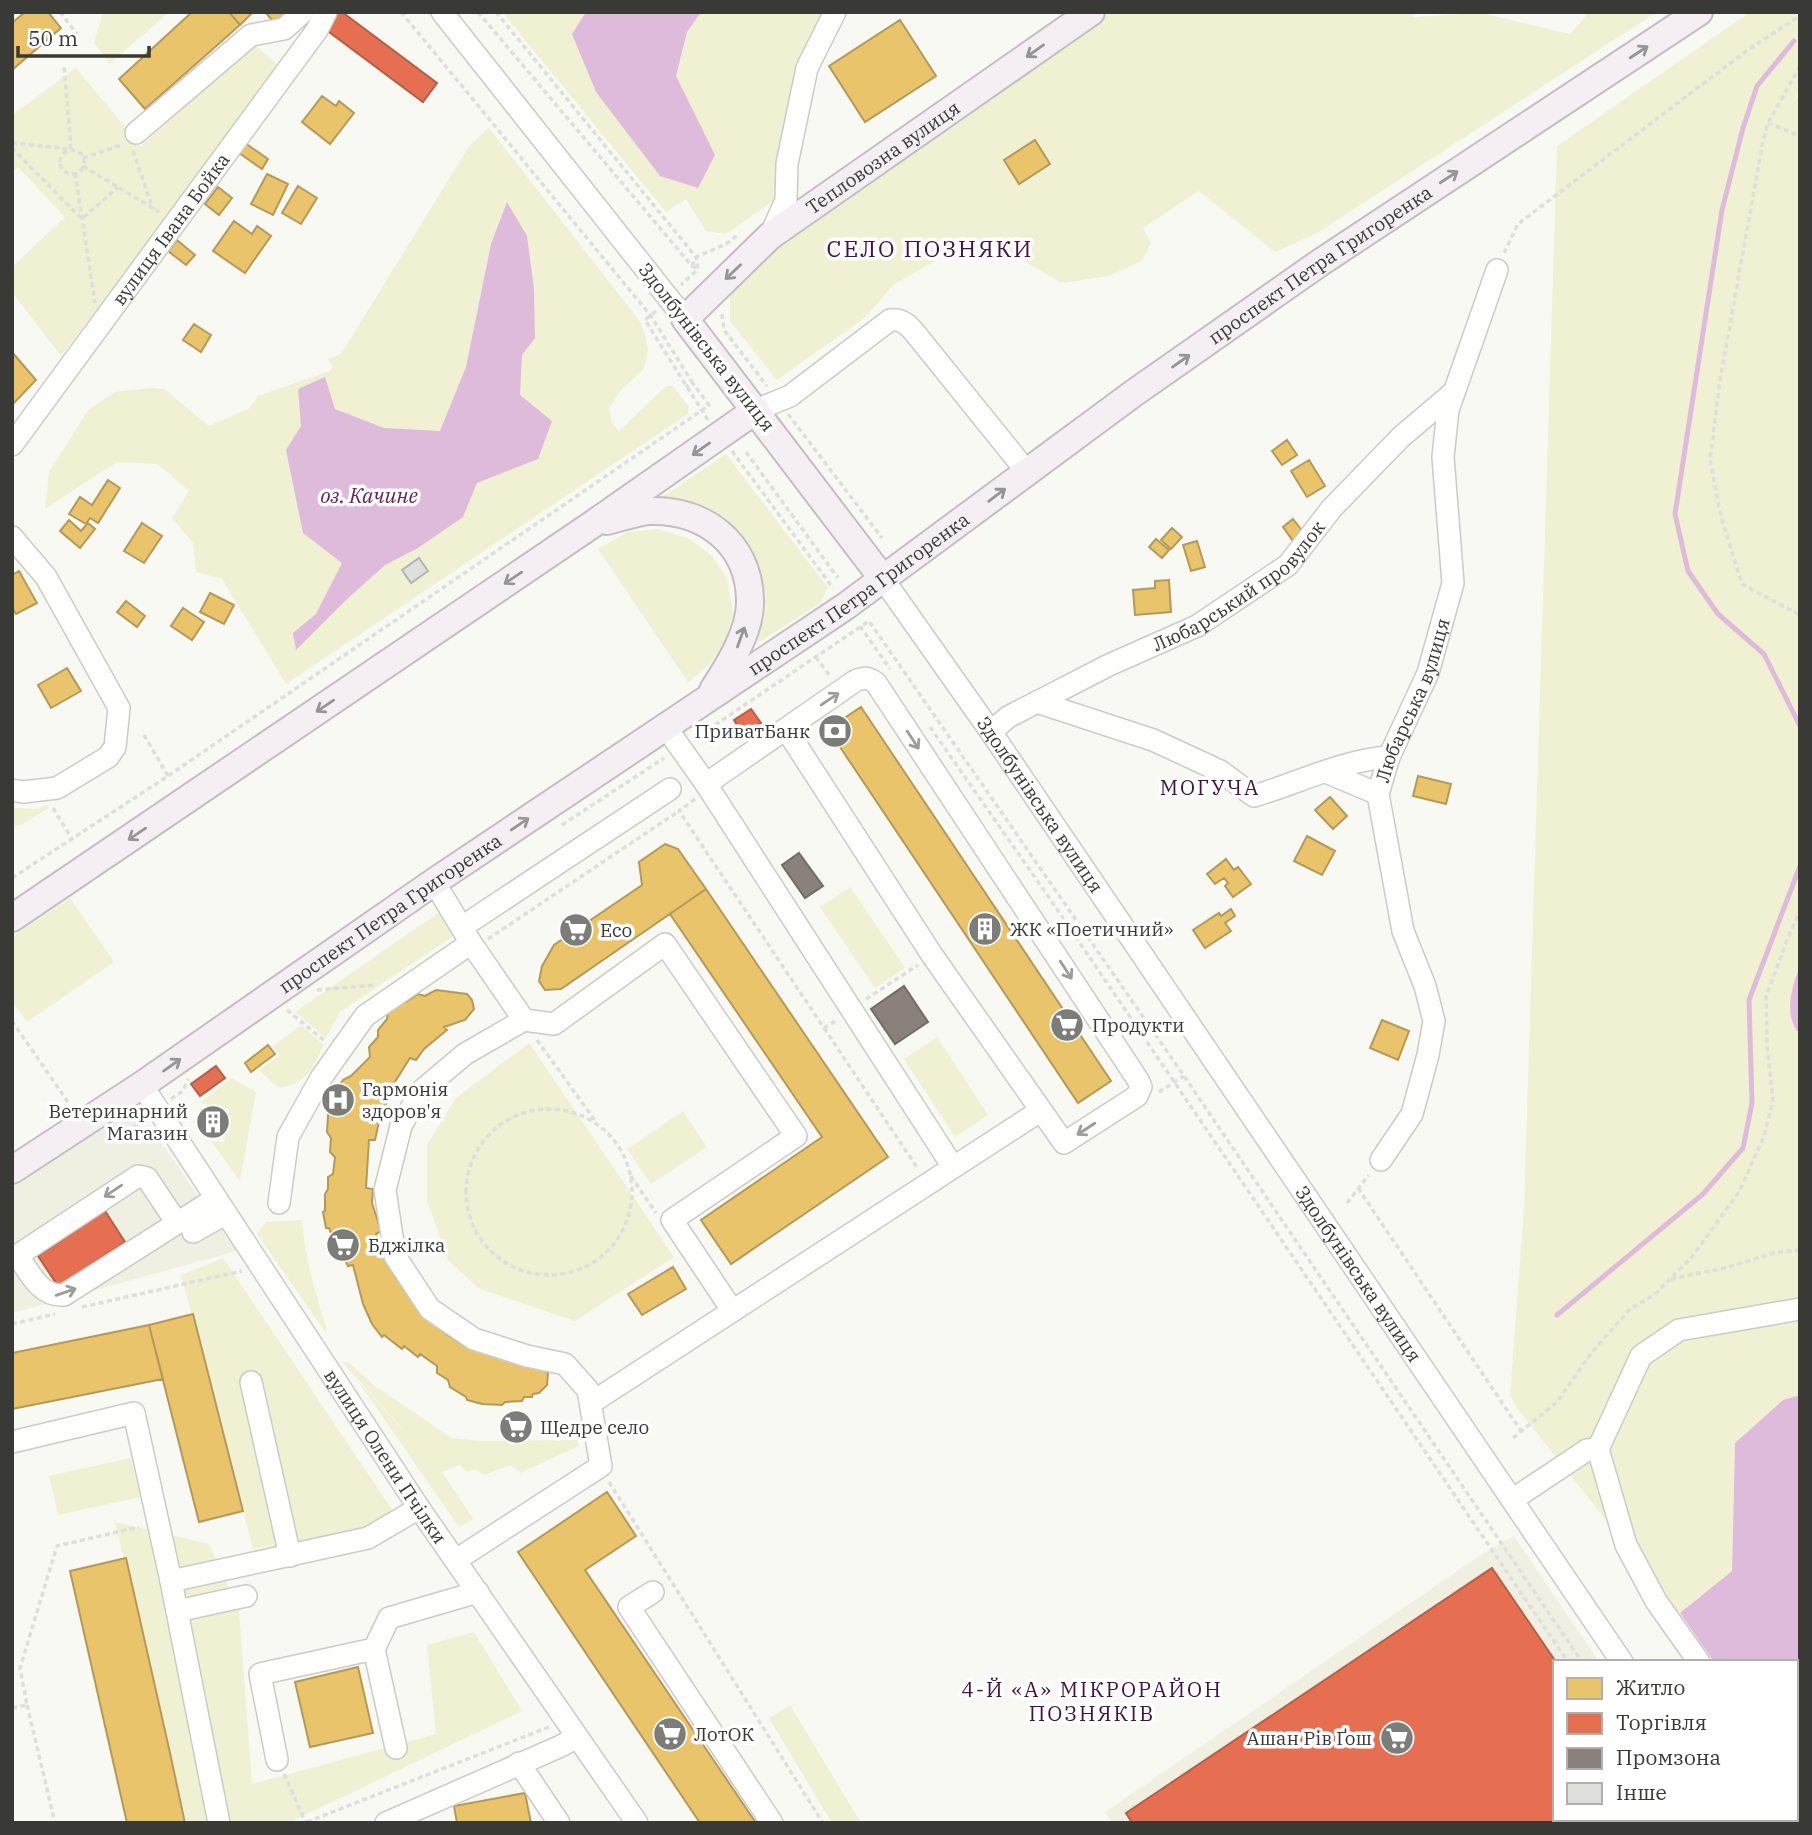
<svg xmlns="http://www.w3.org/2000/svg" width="1812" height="1835" font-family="'IBM Plex Serif',serif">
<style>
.built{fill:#f0f0e2}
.green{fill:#f0f0d2}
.water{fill:#dfbbdb}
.homes{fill:#e9c46a;stroke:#b49a5a;stroke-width:2}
.shops{fill:#e76f51;stroke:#b35f49;stroke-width:2}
.industry{fill:#8a817c;stroke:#726b67;stroke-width:2}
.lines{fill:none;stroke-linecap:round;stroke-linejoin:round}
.stream{stroke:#dfbbdb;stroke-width:5}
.building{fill:#dfdfdb;stroke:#b5b5b0;stroke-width:2}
.minor-casing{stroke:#cbcbc7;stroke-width:24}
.major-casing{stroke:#c6bcc3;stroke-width:30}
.path{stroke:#dededc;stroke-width:3.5;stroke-dasharray:5 3.5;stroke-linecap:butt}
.minor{stroke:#fefefd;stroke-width:21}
.major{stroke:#f5eff4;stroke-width:26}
.oneway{stroke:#979494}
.oneway2{stroke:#9c9c99}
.labels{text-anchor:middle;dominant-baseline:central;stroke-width:7;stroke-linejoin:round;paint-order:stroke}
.street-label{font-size:19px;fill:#393935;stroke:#fff}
.poi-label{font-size:19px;fill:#393935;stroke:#fff;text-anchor:start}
.water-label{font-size:21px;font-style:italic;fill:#61255f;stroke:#fff}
.neighbourhood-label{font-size:21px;letter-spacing:2px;fill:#431242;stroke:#fff}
.quarter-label{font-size:23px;letter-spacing:2px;fill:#431242;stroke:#fff}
</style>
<rect width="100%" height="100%" fill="#f9f9f3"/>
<!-- built -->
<path class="built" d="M125,1116L140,1117L149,1125L237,1251L12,1313V1187L110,1122Z
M1514,1536L1599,1662H1555V1819H1707L1709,1823H1112L1105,1812L1482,1554Z"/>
<!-- green -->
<path class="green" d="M103,12H169L110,64L94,43Z
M502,12H822L819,25L795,65L781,139L779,197L726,234L706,231L686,199L666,212Z
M1112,12H1410L1414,17L1481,13L1570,34L1589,12H1657L1319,232L1275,252L1199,191L1143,228L1151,243L1142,261L1109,276L1062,283L994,244L956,249L893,285L866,317L777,380L730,321V289L766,250L949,120Z
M1750,12H1800V89L1795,98L1800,99V966C1792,985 1785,1013 1797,1031H1800V1395L1783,1400L1735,1443L1732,1571L1680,1613L1516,1407L1510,1395L1524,1209L1557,146Z
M255,45L281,68L61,356L12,292V267L65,217L18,167L12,172V115L76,68L141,146Z
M489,128L642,324L648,349L644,369L620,391L609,409L612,423L619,431L666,386H673L689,407L688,414L286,684L222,579L196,572L193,543L172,518L189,491L158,464L117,462L45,509L49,472L89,409L115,392L152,388L164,389L209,426L250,408L258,396L330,371L333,367L328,359L341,354L470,145Z
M726,454L828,588L820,603L755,645L764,614L761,588L743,541L728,523L707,510L688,502L659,499Z
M658,529L690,539L713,557L727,579L733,611L727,637L711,663L688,682L598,549L627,532Z
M48,804L49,808L21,825L12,827V808L38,809Z
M850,887L905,968L875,988L820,907Z
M70,898L114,962L27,1022L12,1001V937Z
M441,911L455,935L340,1012L326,1038L295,1012Z
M301,1025L324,1045C311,1070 309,1082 279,1088L259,1070L279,1055L272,1047Z
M937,1037L988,1115L955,1137L904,1059Z
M529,1043L674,1257L575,1321L478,1288L448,1260L427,1201V1145L456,1098Z
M231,1078L256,1092L240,1181L211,1141L224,1142L229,1109L200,1103Z
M683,1111L707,1147L651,1184L627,1149Z
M302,1220C305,1257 315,1292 326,1327V1333L257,1234L266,1222Z
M223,1258L393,1511L369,1529L253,1549L181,1275Z
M348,1362L374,1385L451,1438L483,1441L577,1440L579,1446L520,1473L511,1465L484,1475L475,1469L467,1472L460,1465L442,1472L473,1519L459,1527L357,1380L425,1453L343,1363Z
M131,1458L140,1497L58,1515L49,1476Z
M115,1522L209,1544L239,1610L252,1784L436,1734L427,1645L474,1632L522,1711L288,1823H187Z
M790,1705L861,1823H832L769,1718Z"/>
<!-- water -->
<path class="water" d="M586,12H701L687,32L676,76L715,155L698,188L660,176L596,92L572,34Z
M507,202L527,236L534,289L535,338L522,355L520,395L552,421L538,459L477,483L463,517L418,548L385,565L345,601L296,650L293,633L316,614L342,563L303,533L286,450L301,426L298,389L325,377L335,409L384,428L440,431L466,367L491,244Z
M1800,966V1031H1797C1784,1013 1792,985 1800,966Z
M1800,1395V1784L1796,1779V1662H1714L1680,1613L1732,1571L1735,1443L1783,1400Z"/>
<!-- homes -->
<path class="homes" d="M25,12H48L61,28L12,70V23Z
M192,12H229L240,25L145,109L119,79Z
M229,12H253L240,25Z
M265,12H297L279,28Z
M900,20L936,76L865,122L829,66Z
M322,96L336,106L339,101L354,113L330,144L302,122Z
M1035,140L1050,164L1019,184L1004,160Z
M245,143L268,159L262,169L239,153Z
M267,174L288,184L273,215L251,204Z
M298,186L317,198L301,224L282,213Z
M218,187L232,198L219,215L205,204Z
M234,221L252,234L257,226L271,236L245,273L213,251Z
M177,240L195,255L186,265L168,251Z
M194,324L211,335L201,352L183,340Z
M12,352L36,380L12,405Z
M1287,440L1297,455L1282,465L1272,451Z
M1309,460L1325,486L1307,497L1291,471Z
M108,480L120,488L98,523L90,518L86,524L69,514L80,497L92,505Z
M1293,519L1304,533L1293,541L1283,527Z
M69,520L81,531L88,523L95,529L80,548L60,531Z
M142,523L162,536L144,563L124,551Z
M1172,528L1182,537L1171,549L1161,540Z
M1156,539L1169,550L1162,558L1149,547Z
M1197,541L1205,567L1191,571L1183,545Z
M19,571L37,603L16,614L12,608V575Z
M1169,580L1171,612L1135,615L1133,590L1155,588V581Z
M210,593L234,605L224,624L200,612Z
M126,601L145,616L137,627L117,612Z
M183,608L204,622L192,640L171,626Z
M67,668L81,691L51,708L38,685Z
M861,707L1111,1081L1078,1103L828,729Z
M1418,776L1451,784L1446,804L1413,796Z
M1330,797L1347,816L1333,829L1315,810Z
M1307,836L1335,851L1322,875L1294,861Z
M665,844L678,849L706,889L561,989L545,990L539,981L542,966L554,945L642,885L639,862Z
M1226,859L1234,870L1238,867L1251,884L1233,897L1225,886L1228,883L1224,878L1215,884L1207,874Z
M706,889L888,1157L731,1264L701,1220L822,1137L670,914Z
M1231,909L1235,916L1225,923L1231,931L1205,948L1193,930L1219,913L1221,916Z
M436,990L467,994L472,1000L474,1009L465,1020L444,1027L447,1030L424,1049L416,1060L410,1058L386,1096L389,1098L380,1117L375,1140H369L366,1188L373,1189L372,1203L381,1231L376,1234L396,1278L402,1277L447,1332L446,1334L465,1346L468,1343L545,1369L548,1373L547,1385L539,1393L533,1394L532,1397H524L522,1401L505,1402L502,1405L482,1404L467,1400L466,1397L450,1387L448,1380L437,1373V1366L420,1354L418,1357L404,1346L402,1349L384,1335L382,1337L372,1324L363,1304L353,1265L348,1266L341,1252L342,1250L336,1247L329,1228H326L323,1212L325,1211V1194L328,1189V1177L333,1174L335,1157L330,1152L331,1138L327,1132L329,1101L343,1080L351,1076L370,1057L369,1047L378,1037V1030L387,1019L388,1012L401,1002H406L418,994L425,996Z
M1382,1020L1409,1031L1398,1060L1370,1048Z
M268,1045L275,1054L251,1072L245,1063Z
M673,1267L686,1289L642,1315L628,1294Z
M193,1314L243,1511L199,1522L149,1325Z
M149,1325L163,1379L12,1409V1353Z
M607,1492L636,1536L585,1570L756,1823H700L518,1552Z
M126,1558L170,1753L185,1823H127L70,1571Z
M358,1667L373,1733L310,1747L295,1682Z
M525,1793L531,1823H457L454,1806Z"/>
<!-- shops -->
<path class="shops" d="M337,12H342L437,83L423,102L325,29Z
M751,709L761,723L743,735L734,720Z
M216,1066L225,1078L200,1096L191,1084Z
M206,1110L224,1112L221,1135L203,1132Z
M105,1211L125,1242L58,1286L38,1256Z
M1492,1568L1556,1662L1555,1819H1662L1664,1823H1132L1126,1813Z"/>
<!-- industry -->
<path class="industry" d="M799,853L823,886L805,898L782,865Z
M904,986L928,1022L895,1044L871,1009Z"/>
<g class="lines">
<!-- stream -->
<path class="stream" d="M1794,41L1757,86L1743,128L1722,210L1675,514L1688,571L1718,614L1764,654L1800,726
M1557,1315L1703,1194L1743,1148L1752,1103L1749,1000L1800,866"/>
</g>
<!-- building -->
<path class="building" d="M419,558L428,571L411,583L402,570Z"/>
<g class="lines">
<!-- minor casing -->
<g class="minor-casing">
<g id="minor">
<path d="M442,12L685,319"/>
<path d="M136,133L251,35L284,29L303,12"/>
<path d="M770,236L786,200L787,164L807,68L835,12"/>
<path d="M756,410L790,396L890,320C904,318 911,328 919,338L1027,472"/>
<path id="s1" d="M12,445L317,30L326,12"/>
<path d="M12,537L46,577L119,708L115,747L108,757L57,788L23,792L12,790"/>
<path id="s2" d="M883,579L991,732L1622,1662"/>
<path d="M1037,702L1153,740L1220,771L1254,796C1298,783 1343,760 1389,757"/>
<path d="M665,726L706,784L953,1167"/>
<path id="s3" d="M991,732L1008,717L1109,665L1197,626L1288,565L1332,508L1401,437L1454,392"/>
<path d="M1326,772L1378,794"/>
<path d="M706,784L855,681C864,677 868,677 876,683L1138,1080L1141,1087L1137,1096L1064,1143L932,955L786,729"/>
<path d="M434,882L471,943L524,1020L554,1024L665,944L796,1136L672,1220L732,1310"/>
<path d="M462,927L670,789"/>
<path id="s4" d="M142,1085L419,1508L637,1823"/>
<path id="s5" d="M1381,1160L1412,1114L1428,1055L1434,1021L1425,986L1403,931L1378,794L1389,757L1428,673L1453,583L1443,457L1448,410L1497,270"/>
<path d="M279,1203L288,1137L321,1078L365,1016L471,943"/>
<path d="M193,1232L225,1214"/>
<path d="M18,1256C30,1273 40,1297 64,1295L215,1199"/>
<path d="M12,1259L138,1176L147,1178L177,1223"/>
<path d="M251,1382L290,1556"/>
<path d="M591,1403L1040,1111"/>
<path d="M12,1442L134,1413L171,1581L219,1823"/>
<path d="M1512,1500L1587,1450L1598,1449"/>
<path d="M456,1560L601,1466L588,1390L565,1364L527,1356L474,1339L430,1309L395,1256L385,1190L401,1126L420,1092L465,1054L524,1020"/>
<path d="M171,1581L368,1538L419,1508"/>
<path d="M653,1592L629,1607L772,1823"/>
<path d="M177,1611L246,1596"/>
<path d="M374,1649L396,1748"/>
<path d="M1699,1662L1656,1601L1626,1545L1598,1449L1641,1356L1679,1330L1800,1309"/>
<path d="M277,1760L260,1674L374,1649L389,1618L478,1592"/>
<path d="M519,1763L559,1823"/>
<path d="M1796,1802L1800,1807"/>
<path d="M1730,1819L1732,1823"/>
<path d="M386,1823L561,1746L576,1737"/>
</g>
</g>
<!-- major casing -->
<g class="major-casing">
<g id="major">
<path d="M607,521C620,518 636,512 649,511C704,509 749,543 750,600C751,631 729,665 713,690"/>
<path id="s6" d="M883,579L685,319L770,236L1091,12"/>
<path d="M12,918L590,526L756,410"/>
<path id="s7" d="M12,1170L142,1085L434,882L846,606L1134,393L1321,262L1699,12"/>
</g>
</g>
<!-- path -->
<path class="path" d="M60,12L77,34
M401,12L651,316L692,382L686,387
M478,12L692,266L698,269
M496,12L696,257L698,269L681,285
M1800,66L1768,123L1763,141L1720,380L1710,460L1721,517L1742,584L1800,615
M1768,123L1800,136
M12,143L71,149L64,65
M12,148L82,219L118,187
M60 162a12 12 0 1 1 24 0a12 12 0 1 1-24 0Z
M133,151L153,209
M83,158L121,145
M83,166L159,212
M75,173L95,303
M1504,253L1518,224L1749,49L1800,16
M692,266L696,257L726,244L738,235
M656,311L645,320L708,420
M722,314L724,330L767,386
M788,414L882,538
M732,451L833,588
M746,452L838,578
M860,626L890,669
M816,657L829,675
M930,727L1050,899L1568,1662
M144,735L168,776
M694,739L869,621L1184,1076L1582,1662
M695,799L679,811L824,1028L837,1020
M53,808L72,839
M562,825L664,758
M12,878L168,776L701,411L709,405L692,382
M488,939L679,811
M317,990L375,985
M866,999L918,965
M287,1010L326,1042
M12,1021L72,1108
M824,1028L918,1169
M537,1040L596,1122
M1159,1092L1184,1076
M171,1099L183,1091L188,1079
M466 1192a83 83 0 1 1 166 0a83 83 0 1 1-166 0Z
M108,1133L113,1141L143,1121
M631,1176L656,1213
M1358,1188L1521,1431
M1347,1203L1369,1175
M1671,1279L1729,1267L1777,1252L1800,1250
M82,1307L242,1271
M12,1324L55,1314
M1513,1438L1557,1402L1592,1352L1630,1309L1654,1295L1691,1258L1739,1192L1764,1136L1773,1101L1767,1045L1766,996L1791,930L1800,913
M609,1482L823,1823
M27,1705L55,1823
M12,1708L27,1705L20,1668L57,1546L139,1527
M284,1774L306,1823
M1675,1819L1677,1823
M1689,1819L1691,1823
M1773,1819L1776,1823
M307,1822L549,1727"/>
<!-- minor -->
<use href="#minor" class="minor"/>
<!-- major -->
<use href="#major" class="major"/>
</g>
<!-- one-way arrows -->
<defs><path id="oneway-shaft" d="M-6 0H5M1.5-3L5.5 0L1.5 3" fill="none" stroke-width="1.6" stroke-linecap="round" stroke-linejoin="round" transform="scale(1.75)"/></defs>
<g class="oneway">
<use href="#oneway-shaft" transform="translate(1035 51) rotate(145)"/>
<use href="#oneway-shaft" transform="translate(1639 52) rotate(-33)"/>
<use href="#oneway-shaft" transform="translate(1449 177) rotate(-33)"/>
<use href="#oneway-shaft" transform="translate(733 272) rotate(136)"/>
<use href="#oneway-shaft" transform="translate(1181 361) rotate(-35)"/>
<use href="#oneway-shaft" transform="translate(701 449) rotate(145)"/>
<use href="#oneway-shaft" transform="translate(997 495) rotate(-37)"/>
<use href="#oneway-shaft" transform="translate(513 578) rotate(146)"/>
<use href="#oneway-shaft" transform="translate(741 637) rotate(-70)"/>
<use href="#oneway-shaft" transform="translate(325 706) rotate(146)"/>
<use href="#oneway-shaft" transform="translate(520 824) rotate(-34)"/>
<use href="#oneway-shaft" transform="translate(137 834) rotate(146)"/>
<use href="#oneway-shaft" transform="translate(172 1065) rotate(-35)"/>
</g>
<g class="oneway2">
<use href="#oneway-shaft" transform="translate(830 699) rotate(-34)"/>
<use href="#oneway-shaft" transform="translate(913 740) rotate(57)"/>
<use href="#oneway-shaft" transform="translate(1066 970) rotate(57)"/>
<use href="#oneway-shaft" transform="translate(1086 1129) rotate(147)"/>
<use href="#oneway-shaft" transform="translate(113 1191) rotate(146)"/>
<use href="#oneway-shaft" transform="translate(66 1292) rotate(-19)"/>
</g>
<!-- icons -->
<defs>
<g id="bank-disc" transform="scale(1.75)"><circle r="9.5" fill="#7c7c78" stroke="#fff"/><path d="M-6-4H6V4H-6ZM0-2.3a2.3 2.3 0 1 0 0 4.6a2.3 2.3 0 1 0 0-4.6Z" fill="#fff"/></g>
<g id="building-disc" transform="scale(1.75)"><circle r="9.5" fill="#7c7c78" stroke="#fff"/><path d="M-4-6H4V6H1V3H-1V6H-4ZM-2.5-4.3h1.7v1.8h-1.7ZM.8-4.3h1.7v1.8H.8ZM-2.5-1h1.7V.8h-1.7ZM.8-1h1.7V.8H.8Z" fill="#fff"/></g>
<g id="supermarket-disc" transform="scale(1.75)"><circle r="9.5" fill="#7c7c78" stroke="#fff"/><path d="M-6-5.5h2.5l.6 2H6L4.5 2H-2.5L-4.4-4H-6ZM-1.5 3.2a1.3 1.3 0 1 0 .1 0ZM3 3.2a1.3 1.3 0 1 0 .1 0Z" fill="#fff"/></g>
<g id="hospital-disc" transform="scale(1.75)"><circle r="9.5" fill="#7c7c78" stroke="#fff"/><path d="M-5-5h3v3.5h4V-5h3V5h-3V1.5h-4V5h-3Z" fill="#fff"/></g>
</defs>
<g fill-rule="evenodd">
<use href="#bank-disc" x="835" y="731"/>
<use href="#building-disc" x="985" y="929"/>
<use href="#supermarket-disc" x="576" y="930"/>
<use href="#supermarket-disc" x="1067" y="1025"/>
<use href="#hospital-disc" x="338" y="1100"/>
<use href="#building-disc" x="213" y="1122"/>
<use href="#supermarket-disc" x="343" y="1245"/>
<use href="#supermarket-disc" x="516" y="1427"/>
<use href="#supermarket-disc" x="670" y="1734"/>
<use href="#supermarket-disc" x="1397" y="1738"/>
</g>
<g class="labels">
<!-- street labels -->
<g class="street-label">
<text stroke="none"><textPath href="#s6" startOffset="583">Тепловозна вулиця</textPath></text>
<text stroke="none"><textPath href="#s1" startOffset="268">вулиця Івана Бойка</textPath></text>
<text stroke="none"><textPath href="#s7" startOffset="1591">проспект Петра Григоренка</textPath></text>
<text transform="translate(707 347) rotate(52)">Здолбунівська вулиця</text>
<text stroke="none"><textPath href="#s3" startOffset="290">Любарський провулок</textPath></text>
<text stroke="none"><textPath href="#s7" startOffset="1024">проспект Петра Григоренка</textPath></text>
<text stroke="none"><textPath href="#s5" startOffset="486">Любарська вулиця</textPath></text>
<text stroke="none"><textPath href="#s2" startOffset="275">Здолбунівська вулиця</textPath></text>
<text stroke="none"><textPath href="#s7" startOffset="457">проспект Петра Григоренка</textPath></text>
<text stroke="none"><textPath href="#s2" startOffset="842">Здолбунівська вулиця</textPath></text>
<text stroke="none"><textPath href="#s4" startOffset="444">вулиця Олени Пчілки</textPath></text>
</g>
<!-- poi labels -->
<g class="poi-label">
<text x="810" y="731" text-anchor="end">ПриватБанк</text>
<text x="1010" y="929">ЖК «Поетичний»</text>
<text x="600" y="930">Eco</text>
<text x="1092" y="1025">Продукти</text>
<text x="362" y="1089">Гармонія<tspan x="362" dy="22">здоров'я</tspan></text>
<text x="188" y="1111" text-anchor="end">Ветеринарний<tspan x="188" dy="22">Магазин</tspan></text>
<text x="368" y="1245">Бджілка</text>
<text x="540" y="1427">Щедре село</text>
<text x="694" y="1734">ЛотОК</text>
<text x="1372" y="1738" text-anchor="end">Ашан Рів Ґош</text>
</g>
<!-- water labels -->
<g class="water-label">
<text x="369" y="495">оз. Качине</text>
</g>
<!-- neighbourhood labels -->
<g class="neighbourhood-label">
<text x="1210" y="787">МОГУЧА</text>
<text x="1092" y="1689">4-Й «А» МІКРОРАЙОН<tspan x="1092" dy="24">ПОЗНЯКІВ</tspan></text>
</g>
<!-- quarter labels -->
<g class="quarter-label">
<text x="930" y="248">СЕЛО ПОЗНЯКИ</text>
</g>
</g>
<!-- border -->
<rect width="1812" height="1835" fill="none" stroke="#393935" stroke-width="28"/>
<!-- legend -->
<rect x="1553" y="1660" width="245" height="161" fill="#ffffff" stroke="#b0b0ae" stroke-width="2"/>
<rect x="1567" y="1678" width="35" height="21" fill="#e9c46a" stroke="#b0b0ae" stroke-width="2"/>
<text x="1616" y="1695" font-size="21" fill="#393935">Житло</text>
<rect x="1567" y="1713" width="35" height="21" fill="#e76f51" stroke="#b0b0ae" stroke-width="2"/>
<text x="1616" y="1730" font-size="21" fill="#393935">Торгівля</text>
<rect x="1567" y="1748" width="35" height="21" fill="#8a817c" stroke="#b0b0ae" stroke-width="2"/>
<text x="1616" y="1765" font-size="21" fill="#393935">Промзона</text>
<rect x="1567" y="1783" width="35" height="21" fill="#dfdfdb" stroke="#b0b0ae" stroke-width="2"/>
<text x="1616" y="1800" font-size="21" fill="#393935">Інше</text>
<!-- scale -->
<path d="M18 46v10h131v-10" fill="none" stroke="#393935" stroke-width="3.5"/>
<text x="28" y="46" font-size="21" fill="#393935" stroke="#ffffff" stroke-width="5" paint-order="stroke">50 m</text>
</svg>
